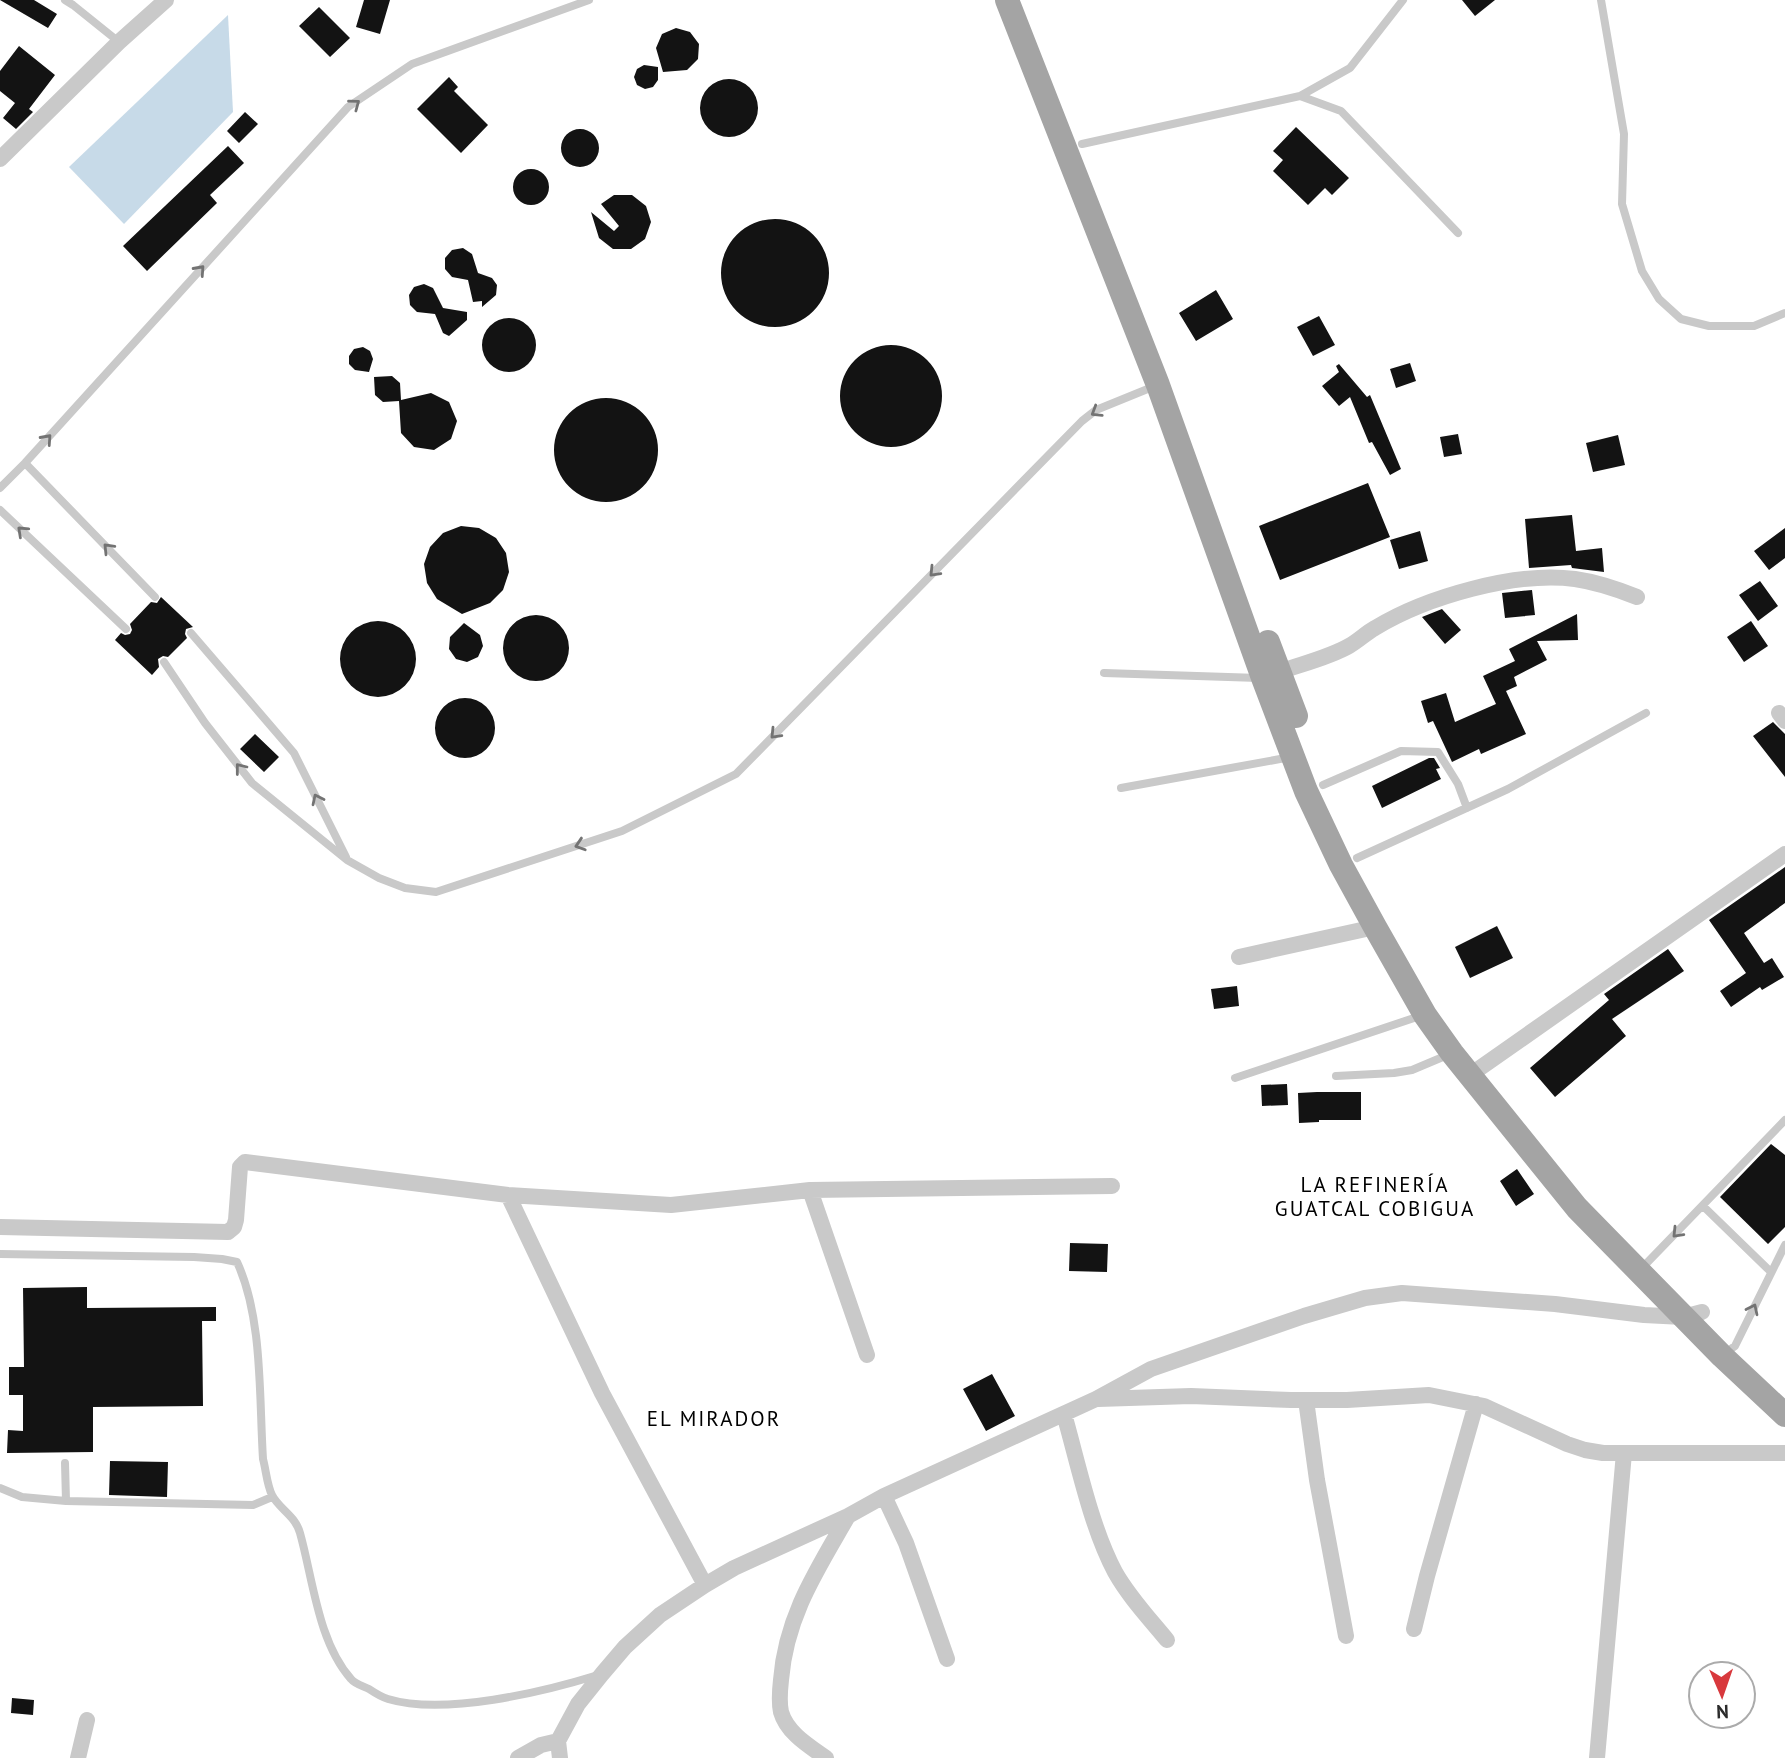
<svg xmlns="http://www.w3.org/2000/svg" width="1785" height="1758" font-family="'PT Sans',sans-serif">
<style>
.water{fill:#c7dae8}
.building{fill:#131313}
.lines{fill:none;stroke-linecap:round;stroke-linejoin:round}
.service{stroke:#c9c9c9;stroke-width:8}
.minor{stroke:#c9c9c9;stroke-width:16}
.primary{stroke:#a4a4a4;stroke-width:24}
.oneway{stroke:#737373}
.labels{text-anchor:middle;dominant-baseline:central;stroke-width:7;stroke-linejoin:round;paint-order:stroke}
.neighbourhood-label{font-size:21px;letter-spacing:2px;fill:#000;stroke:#fff}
</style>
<rect width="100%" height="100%" fill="#fff"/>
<!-- water -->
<path class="water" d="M228,15L233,112L124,224L69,167Z"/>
<!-- building -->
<path class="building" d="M0,0H34L57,14L48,28Z
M364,0H390L380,34L356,27Z
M1462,0H1495L1475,16Z
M319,7L350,38L330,57L299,26Z
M676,28L690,32L699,44L698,59L687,70L663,72L656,48L662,34Z
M19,46L55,75L29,109L33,112L16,129L3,118L15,103L0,91V71Z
M644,65L658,67V80L653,87L645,89L637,85L634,77L637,69Z
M449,77L458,87L454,91L488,125L461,153L417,109Z
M700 108a29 29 0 1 1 58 0a29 29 0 1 1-58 0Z
M245,112L258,124L239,143L227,131Z
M1296,127L1349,178L1332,195L1325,188L1308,205L1273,171L1283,160L1273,151Z
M561 148a19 19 0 1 1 38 0a19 19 0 1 1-38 0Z
M228,146L244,163L210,195L217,203L147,271L123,246Z
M513 187a18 18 0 1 1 36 0a18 18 0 1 1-36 0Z
M614,195H632L646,206L651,222L645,239L631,249H613L599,238L591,212L614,231L619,226L601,204Z
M721 273a54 54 0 1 1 108 0a54 54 0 1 1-108 0Z
M463,248L472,254L478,273L492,278L497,285L496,295L482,307V301L473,302L468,280L452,277L445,269V258L452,250Z
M424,284L433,288L443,308L467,312V320L449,336L443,333L435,314L417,312L410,305L409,295L414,287Z
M1216,290L1233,319L1196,341L1179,313Z
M1319,316L1335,345L1313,356L1297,327Z
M482 345a27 27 0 1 1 54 0a27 27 0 1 1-54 0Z
M840 396a51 51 0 1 1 102 0a51 51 0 1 1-102 0Z
M363,347L370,351L373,359L369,372L355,370L349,364V356L354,349Z
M1410,363L1416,381L1396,388L1390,369Z
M1339,364L1367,397L1370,395L1401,469L1390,475L1372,442L1369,443L1350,397L1339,406L1322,386L1339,372L1336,366Z
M392,376L400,383L401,400L431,393L449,402L457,421L451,439L434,450L414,447L401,433L399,401L383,402L375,395L374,377Z
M554 450a52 52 0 1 1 104 0a52 52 0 1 1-104 0Z
M1458,434L1462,454L1444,457L1440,437Z
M1618,435L1625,465L1593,472L1586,443Z
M1368,483L1390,537L1280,580L1259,526Z
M1572,515L1576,551L1602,548L1604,572L1572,568L1571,565L1529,568L1525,519Z
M461,526L479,528L496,538L506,553L509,572L503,590L490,603L462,614L437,599L427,583L424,564L430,547L443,533Z
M1785,528V558L1769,570L1754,551Z
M1420,531L1428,561L1399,569L1390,540Z
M1760,581L1778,606L1758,621L1739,595Z
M1532,590L1535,615L1505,618L1502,593Z
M161,597L193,627L186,629L185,634L187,638L168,657L163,656L158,659L159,667L152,675L115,640L121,633L125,635L130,634L132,630L130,624L151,602L157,603Z
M1442,609L1461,630L1445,644L1422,617Z
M1577,614L1578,640L1537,641L1547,660L1514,677L1517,686L1506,691L1526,734L1481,754L1479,749L1452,762L1433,721L1428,723L1421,701L1446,693L1455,722L1496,704L1483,676L1515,661L1509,649Z
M503 648a33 33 0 1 1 66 0a33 33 0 1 1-66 0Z
M340 659a38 38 0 1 1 76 0a38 38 0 1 1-76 0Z
M1751,621L1768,646L1744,662L1727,637Z
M464,623L480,635L483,646L478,657L467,662L456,659L449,649L450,637Z
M435 728a30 30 0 1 1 60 0a30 30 0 1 1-60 0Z
M1773,722L1785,734V777L1753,736Z
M255,734L279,757L264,772L240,749Z
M1429,758H1434L1440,768L1436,769L1441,779L1382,808L1372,786Z
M1785,867V903L1744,933L1764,963L1772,958L1784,977L1762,990L1760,987L1731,1007L1720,991L1746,973L1709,920Z
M1497,926L1513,958L1470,978L1455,947Z
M1668,949L1684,971L1612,1019L1626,1036L1555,1097L1530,1068L1609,1000L1604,994Z
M1237,986L1239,1006L1214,1009L1211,989Z
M1287,1084L1288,1105L1262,1106L1261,1085Z
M1317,1092H1361V1120H1319V1122L1299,1123L1298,1093Z
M1771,1144L1785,1155V1227L1768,1244L1720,1197Z
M1517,1169L1534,1194L1516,1206L1500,1181Z
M1070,1243L1108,1244L1107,1272L1069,1271Z
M87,1287V1308L216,1307V1321H202L203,1406L93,1407V1452L7,1453L8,1430L23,1431V1395H9V1367H24L23,1288Z
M992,1374L1015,1416L986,1431L963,1389Z
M110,1461L168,1462L167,1497L109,1495Z
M12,1698L34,1700L33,1715L11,1713Z"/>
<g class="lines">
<!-- service -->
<path class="service" d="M65,0L73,5L119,42
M1601,0L1624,134L1622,204L1642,271L1659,299L1681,319L1709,326H1754L1785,313
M1300,96L1341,111L1458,233
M1082,144L1300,96L1350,68L1403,0
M25,463L155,597
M0,488L25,463L348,107L412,64L589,0
M0,510L126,629
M191,633L294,753L346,857
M164,662L205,723L252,783L347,860L379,878L405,888L436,892L622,831L736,774L1082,421L1096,410L1155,386
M1104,673L1259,678
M1323,785L1401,751L1438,752L1458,784L1467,808
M1121,788L1291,757
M1357,858L1508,789L1646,713
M1336,1076L1394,1073L1412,1070L1450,1054
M1235,1078L1423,1015
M1703,1206L1771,1272
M0,1254L194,1257L222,1259L237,1262C263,1318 259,1397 263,1459C266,1470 267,1485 272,1495C279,1509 295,1515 300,1533C313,1579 318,1642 351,1679C355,1684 363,1686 369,1689C375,1693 381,1697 388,1699C444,1716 543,1692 598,1675
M1641,1269L1785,1120
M1724,1354L1735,1346L1785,1245
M65,1463L66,1501
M0,1488L22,1497L66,1501L253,1505L272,1497"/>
<!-- minor -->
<path class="minor" d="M0,159L119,42L166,0
M1279,672C1301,664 1328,658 1349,646C1358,641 1366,633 1375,628C1426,597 1516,571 1575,579C1596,582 1617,589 1637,597
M1779,713L1785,721
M1239,957L1375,927
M1470,1075L1785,854
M810,1190L867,1355
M508,1195L602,1393L705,1585
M0,1227L228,1232L234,1227L236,1220L240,1167L245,1162L508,1195L671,1205L810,1190L1112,1186
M1098,1399L1191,1396L1291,1400H1347L1429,1395L1484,1406L1567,1444L1585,1450L1603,1453H1785
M1306,1400L1317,1480L1346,1636
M1064,1414C1078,1463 1091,1527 1115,1572C1129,1597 1149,1618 1167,1640
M884,1496L906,1543L947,1659
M1414,1629L1427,1576L1476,1404
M78,1758L87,1720
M518,1758L541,1745L558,1741
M560,1758L558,1741L578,1704L602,1674L625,1647L660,1615L705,1585L734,1568L848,1516L884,1496L1096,1399L1151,1369L1304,1316L1365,1298L1402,1293L1555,1304L1644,1315L1683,1317L1702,1312
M826,1758C809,1746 787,1733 781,1712C779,1703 780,1689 781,1680C786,1616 817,1570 848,1516
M1597,1758L1624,1453"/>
<!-- primary -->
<path class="primary" d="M1007,0L1158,385L1263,678L1306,791L1341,865L1375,927L1425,1015L1452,1053L1577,1208L1722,1356L1785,1415
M1268,642L1296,716"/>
</g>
<!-- one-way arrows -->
<defs><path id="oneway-chevron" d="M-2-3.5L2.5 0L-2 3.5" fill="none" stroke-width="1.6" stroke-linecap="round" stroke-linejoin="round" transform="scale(1.75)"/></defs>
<g class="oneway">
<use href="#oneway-chevron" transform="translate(355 104) rotate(-37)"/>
<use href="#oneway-chevron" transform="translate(200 270) rotate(-48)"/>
<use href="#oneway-chevron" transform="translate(1096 412) rotate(148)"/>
<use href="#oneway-chevron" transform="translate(47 439) rotate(-48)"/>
<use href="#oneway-chevron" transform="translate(22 531) rotate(-137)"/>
<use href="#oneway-chevron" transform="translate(108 548) rotate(-134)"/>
<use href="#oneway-chevron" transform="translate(934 572) rotate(134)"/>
<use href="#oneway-chevron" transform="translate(775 734) rotate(134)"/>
<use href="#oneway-chevron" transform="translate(240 768) rotate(-128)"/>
<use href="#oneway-chevron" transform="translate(317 799) rotate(-116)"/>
<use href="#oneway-chevron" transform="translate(580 845) rotate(162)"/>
<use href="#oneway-chevron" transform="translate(1677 1233) rotate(134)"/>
<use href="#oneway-chevron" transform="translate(1753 1309) rotate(-64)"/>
</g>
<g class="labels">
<!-- neighbourhood labels -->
<g class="neighbourhood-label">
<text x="1375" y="1184">LA REFINERÍA<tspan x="1375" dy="24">GUATCAL COBIGUA</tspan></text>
<text x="714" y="1418">EL MIRADOR</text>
</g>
</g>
<!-- north arrow -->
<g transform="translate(1722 1695) rotate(178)"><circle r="33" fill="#ffffff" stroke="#ababab" stroke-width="2"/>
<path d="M0-5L12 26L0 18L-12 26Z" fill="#d8393d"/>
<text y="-10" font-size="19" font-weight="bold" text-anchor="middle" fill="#2c2c2c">N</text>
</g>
</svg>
